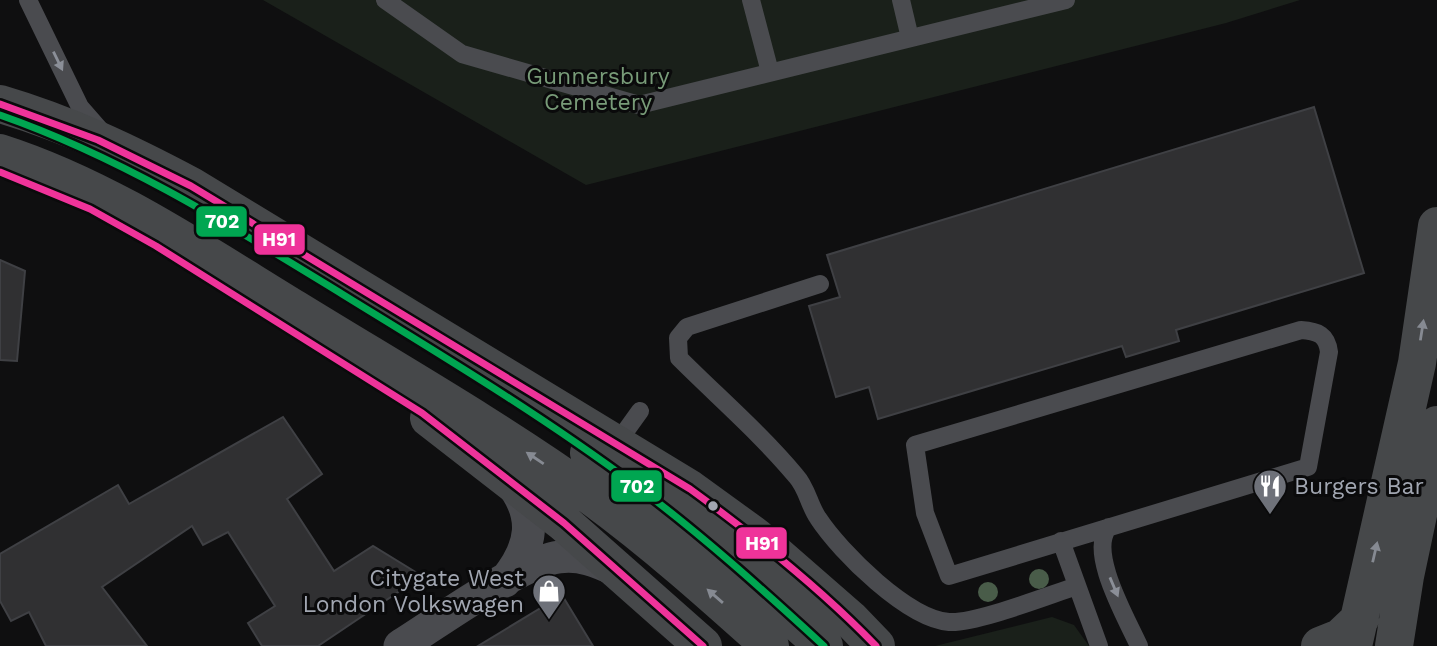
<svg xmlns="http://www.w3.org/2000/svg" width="1437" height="646" font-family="'Work Sans',sans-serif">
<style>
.green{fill:#1a201a}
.building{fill:#303032;stroke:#3f4044;stroke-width:2}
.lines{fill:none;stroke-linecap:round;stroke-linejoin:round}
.lane{stroke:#4a4b4f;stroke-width:18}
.street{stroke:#4a4b4f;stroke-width:33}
.highway{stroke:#46484a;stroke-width:38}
.bus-1-casing{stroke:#0a0a0b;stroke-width:12}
.bus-2-casing{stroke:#0a0a0b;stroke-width:12}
.bus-1{stroke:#00a651;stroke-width:7}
.bus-2{stroke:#ef339a;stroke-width:7}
.tree{fill:#495c49}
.oneway{fill:#8b8f98}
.oneway2{fill:#868a92}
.bus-dot{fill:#a1a6b1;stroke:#0a0a0b;stroke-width:2.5}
.labels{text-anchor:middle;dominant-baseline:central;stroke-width:6;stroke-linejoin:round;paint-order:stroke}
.park-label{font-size:23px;fill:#789b78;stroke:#0a0a0b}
.poi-label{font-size:23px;fill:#a1a6b1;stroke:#0a0a0b;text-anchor:start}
.line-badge{stroke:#0a0a0b;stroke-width:2.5}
.badge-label{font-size:19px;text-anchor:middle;font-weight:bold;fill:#fff}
</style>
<rect width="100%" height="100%" fill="#0f0f10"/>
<!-- green -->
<path class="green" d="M263,0H1300L1226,23L586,185Z
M1052,617L1074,625L1089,646H935Z"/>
<!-- building -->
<path class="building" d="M1314,107L1364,273L1176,330L1179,341L1126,357L1122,346L878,419L869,387L836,397L809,306L840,297L827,255Z
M0,260L25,271L17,361L0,360Z
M283,417L322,474L287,499L334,571L373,546L422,576L318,646H262L248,623L275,606L228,532L203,545L192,526L102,587L147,646H46L29,612L11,621L0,601V554L118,485L129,504Z
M562,595L593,646H478Z"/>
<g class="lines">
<!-- lane -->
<path class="lane" d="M28,0L80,107L101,131
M385,0L462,54L639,105L1066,0
M751,0L770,72
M901,0L910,38
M820,284L687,327L678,338L679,358C718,397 761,434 796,476C807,488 809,505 818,518C841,553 908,619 949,622C975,624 1049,595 1077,586
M1301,330C1318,331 1327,335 1329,352L1308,467L949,576L925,513L915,445Z
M617,443L640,411
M1109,527C1087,551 1127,619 1139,646
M1061,541L1099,646"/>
<!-- street -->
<path class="street" d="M505,581C533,546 538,516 509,480
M400,646C437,623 521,562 559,557C580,554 597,561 616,570"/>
<!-- highway -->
<path class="highway" d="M0,104C68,124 129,153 191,186L690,489L756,537L850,619L876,646
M0,153C106,187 200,251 295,309C394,370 496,428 591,496C654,542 712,594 770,646
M429,418L564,523L703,646
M589,453L676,516L824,646
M1320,646L1340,638L1360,619
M1353,646L1417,363L1437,226
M1394,646L1405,576L1437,425"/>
<!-- bus-1 casing -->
<g class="bus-1-casing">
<path id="bus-1" d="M0,115C123,158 231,226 342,294C441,355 541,415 635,485C701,534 763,590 824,646"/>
</g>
<!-- bus-2 casing -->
<g class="bus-2-casing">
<path id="bus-2" d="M0,104L98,140L191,186L690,489C756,537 819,587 876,646
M0,172L90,209L156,246L422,413L564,523L703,646"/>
</g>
<!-- bus-1 -->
<use href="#bus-1" class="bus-1"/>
<!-- bus-2 -->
<use href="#bus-2" class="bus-2"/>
</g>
<!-- trees -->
<g class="tree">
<circle cx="1039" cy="579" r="10"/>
<circle cx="988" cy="592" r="10"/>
</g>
<!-- one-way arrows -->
<defs><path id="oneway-solid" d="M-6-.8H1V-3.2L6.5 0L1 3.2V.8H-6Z" transform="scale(1.75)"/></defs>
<g class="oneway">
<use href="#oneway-solid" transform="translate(58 61) rotate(64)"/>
<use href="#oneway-solid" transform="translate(1114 587) rotate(67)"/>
</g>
<g class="oneway2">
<use href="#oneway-solid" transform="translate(1422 330) rotate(-81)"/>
<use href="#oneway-solid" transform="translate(535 458) rotate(-146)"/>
<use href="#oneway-solid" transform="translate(1375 552) rotate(-77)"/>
<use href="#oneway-solid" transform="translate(715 596) rotate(-139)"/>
</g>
<!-- icons -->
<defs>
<g id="restaurant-pin" transform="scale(1.75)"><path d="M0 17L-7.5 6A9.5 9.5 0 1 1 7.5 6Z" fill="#6e7179" stroke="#0a0a0b"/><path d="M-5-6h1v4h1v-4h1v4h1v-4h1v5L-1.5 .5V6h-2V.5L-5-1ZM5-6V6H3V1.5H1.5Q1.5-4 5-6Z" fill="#fff"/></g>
<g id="shop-pin" transform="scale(1.75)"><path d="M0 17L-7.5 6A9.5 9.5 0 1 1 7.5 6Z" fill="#6e7179" stroke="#0a0a0b"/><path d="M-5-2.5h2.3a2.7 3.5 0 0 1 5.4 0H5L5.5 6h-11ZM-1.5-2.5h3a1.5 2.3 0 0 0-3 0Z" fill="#fff"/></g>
</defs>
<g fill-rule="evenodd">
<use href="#restaurant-pin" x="1270" y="486"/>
<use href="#shop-pin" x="549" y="591"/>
</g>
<!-- markers -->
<circle class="bus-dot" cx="713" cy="506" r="6"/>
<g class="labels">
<!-- park labels -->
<g class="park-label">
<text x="598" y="76">Gunnersbury<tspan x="598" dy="26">Cemetery</tspan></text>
</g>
<!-- poi labels -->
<g class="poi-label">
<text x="1294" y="486">Burgers Bar</text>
<text x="524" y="578" text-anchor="end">Citygate West<tspan x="524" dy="26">London Volkswagen</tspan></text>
</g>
</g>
<g class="line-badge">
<rect x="195" y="205" width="53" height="33" rx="7" fill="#00a651"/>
<rect x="253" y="223" width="53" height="33" rx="7" fill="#ef339a"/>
<rect x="610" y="469" width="53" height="34" rx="7" fill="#00a651"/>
<rect x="735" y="526" width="53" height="34" rx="7" fill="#ef339a"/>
</g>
<g class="badge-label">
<text x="222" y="228">702</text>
<text x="279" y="246">H91</text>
<text x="637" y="493">702</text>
<text x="762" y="550">H91</text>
</g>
</svg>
